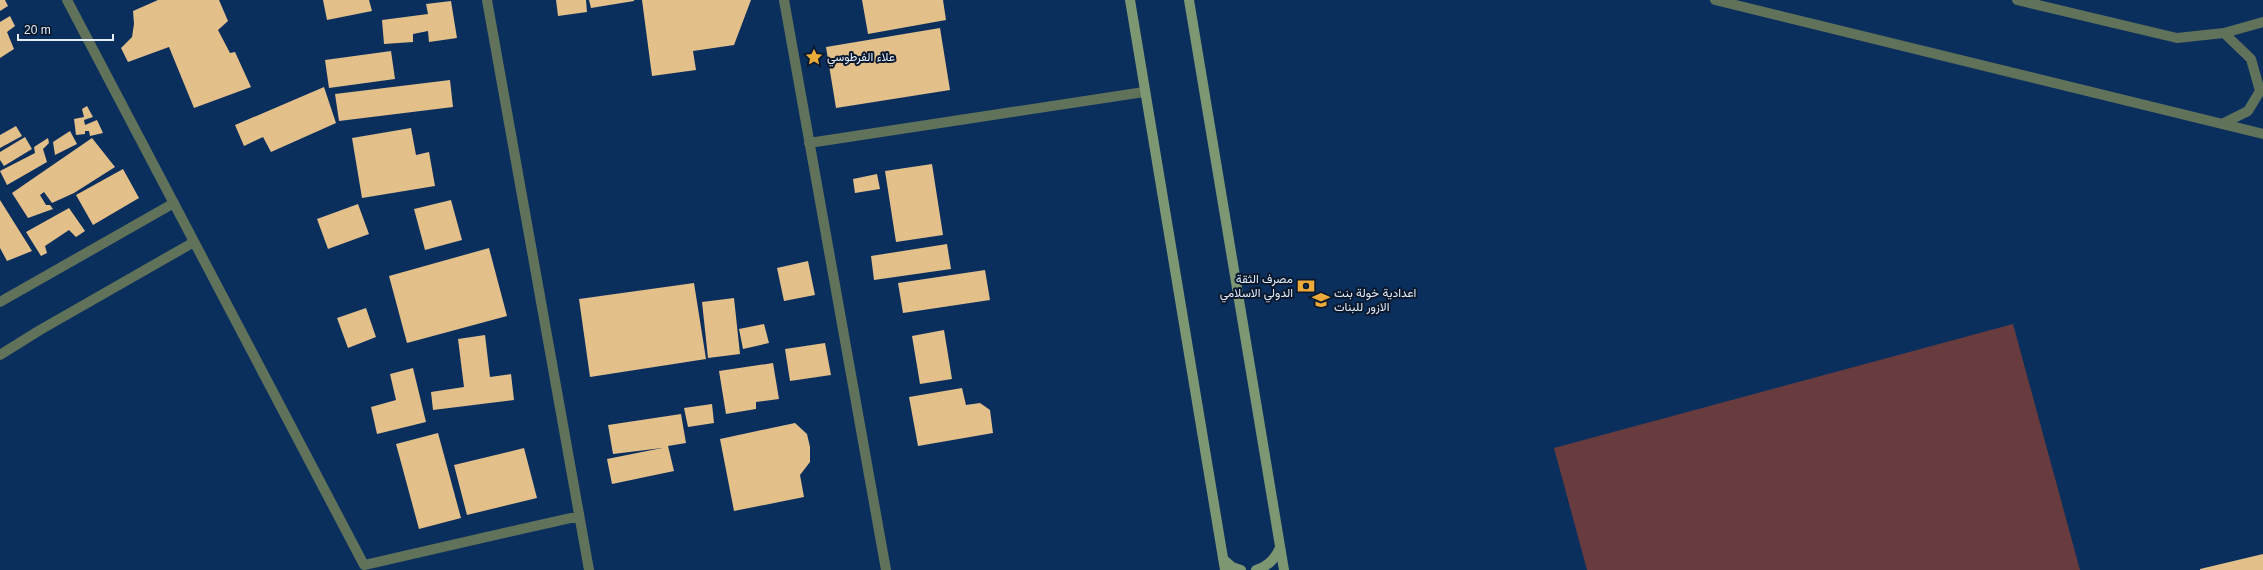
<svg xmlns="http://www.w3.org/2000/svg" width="2263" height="570" font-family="Helvetica,Vazirmatn,sans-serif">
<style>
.green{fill:#683b3e}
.building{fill:#e3bf8a}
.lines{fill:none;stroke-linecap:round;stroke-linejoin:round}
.street{stroke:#61725b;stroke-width:10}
.secondary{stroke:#7c9771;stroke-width:10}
.labels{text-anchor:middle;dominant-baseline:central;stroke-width:4;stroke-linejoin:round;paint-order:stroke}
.poi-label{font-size:12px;fill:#e5edf9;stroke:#09182d;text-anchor:start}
</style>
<rect width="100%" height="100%" fill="#0b2f5d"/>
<!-- green -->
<path class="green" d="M2013,324L2080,570H1587L1554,448Z"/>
<!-- building -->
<path class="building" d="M0,0H5L8,6L0,11Z
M158,0H219L228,21L218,30L230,53L235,52L251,87L194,108L169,47L128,62L121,48L132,37L134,24L133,11Z
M323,0H369L372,11L327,20Z
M556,0H586L587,12L558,16Z
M589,0H634V1L591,8Z
M642,0H751L734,45L693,51L696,70L652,76Z
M862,0H943L946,20L868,34Z
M451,1L457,38L429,42L428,31L413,34V42L384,44L382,20L428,14L426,4Z
M10,16L15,26L7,32L14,49L0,58V22Z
M940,28L950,90L836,108L826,47Z
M391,51L395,79L329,88L325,60Z
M450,80L453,107L339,121L335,94Z
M324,87L336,123L271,152L263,137L244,146L235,125Z
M87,106L93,117L84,120L85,125L97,120L103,133L90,136L89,131H85V134L76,135L74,119L84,117L82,109Z
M16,126L22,136L0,148V135Z
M411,128L416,155L429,152L435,186L362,198L352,138Z
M70,131L77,144L55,155L53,142Z
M25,137L32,149L4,166L0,160V152Z
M48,138L49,143L43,149L47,162L7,185L0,171L35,153L34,147Z
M92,138L115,167L74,193L52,203L44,192L40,195L46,205H50L53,209L28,218L12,193Z
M932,164L943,235L896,242L885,171Z
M123,169L139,198L93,225L76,195Z
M877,174L880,189L855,193L853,179Z
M0,200L32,251L7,261L0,248Z
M451,200L462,240L425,250L414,209Z
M358,204L369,234L328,249L317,219Z
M69,208L85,231L76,237L69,230L45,246L47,253L41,256L26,232Z
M947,244L951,269L874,280L871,256Z
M489,248L507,316L407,343L389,276Z
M808,261L815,295L784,301L777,268Z
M985,270L990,300L903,313L898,283Z
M694,283L706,359L590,377L579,299Z
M734,298L740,354L708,358L702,302Z
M366,308L376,337L348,348L337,318Z
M764,324L769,343L743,349L739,329Z
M944,330L952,379L920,384L912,336Z
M485,335L490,377L511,374L514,400L433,410L431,392L464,387L458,339Z
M825,343L831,375L790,381L785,349Z
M773,363L779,399L756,402V409L726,414L719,371Z
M413,368L426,422L377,434L371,407L396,400L390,374Z
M962,388L966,405L980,403L990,410L993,433L918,446L909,397Z
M712,404L714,423L688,427L684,408Z
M681,414L686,443L668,446L674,471L612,484L607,459L662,448L613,454L608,425Z
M795,423L807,434L810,447V462L800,475L804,497L734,511L720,439Z
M438,433L461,518L419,529L396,444Z
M524,448L537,498L467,515L454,465Z
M2263,554V570H2200V569Z"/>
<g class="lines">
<!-- street -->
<path class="street" d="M67,0L364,565L579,516
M487,0L589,570
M784,0L886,570
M1715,0L2263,134
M2017,0L2177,38L2224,33L2263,22
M2222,124L2248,111L2260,91L2251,59L2224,33
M809,143L1144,92
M0,302L174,203
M0,355L40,330L194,242"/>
<!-- secondary -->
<path class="secondary" d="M1130,0L1225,570
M1189,0L1284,570
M1223,559L1232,567L1241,570
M1256,570C1268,566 1274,560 1280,548"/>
</g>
<!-- icons -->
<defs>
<g id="sight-bare" transform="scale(1.38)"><path d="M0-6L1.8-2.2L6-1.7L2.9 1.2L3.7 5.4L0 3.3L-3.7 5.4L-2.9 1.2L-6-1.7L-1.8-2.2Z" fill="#ebaa39" stroke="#09182d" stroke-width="2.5" paint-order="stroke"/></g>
<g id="bank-bare" transform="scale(1.38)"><path d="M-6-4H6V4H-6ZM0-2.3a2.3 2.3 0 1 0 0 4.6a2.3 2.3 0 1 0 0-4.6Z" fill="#ebaa39" stroke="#09182d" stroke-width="2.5" paint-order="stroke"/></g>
<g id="school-bare" transform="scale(1.38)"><path d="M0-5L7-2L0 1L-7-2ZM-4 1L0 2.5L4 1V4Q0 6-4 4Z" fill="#ebaa39" stroke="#09182d" stroke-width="2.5" paint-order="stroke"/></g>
</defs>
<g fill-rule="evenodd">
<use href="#sight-bare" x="814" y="57"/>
<use href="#bank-bare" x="1306" y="286"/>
<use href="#school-bare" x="1321" y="300"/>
</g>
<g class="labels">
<!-- poi labels -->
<g class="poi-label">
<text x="827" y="57">علاء الفرطوسي</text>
<text x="1293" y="279" text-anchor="end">مصرف الثقة<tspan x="1293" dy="14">الدولي الاسلامي</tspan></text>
<text x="1334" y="293">اعدادية خولة بنت<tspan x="1334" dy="14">الازور للبنات</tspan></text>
</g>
</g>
<!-- scale -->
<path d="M18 34v6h95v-6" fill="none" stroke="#e5edf9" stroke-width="2"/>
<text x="24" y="34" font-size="12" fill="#e5edf9" stroke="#09182d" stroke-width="3" paint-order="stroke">20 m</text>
</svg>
